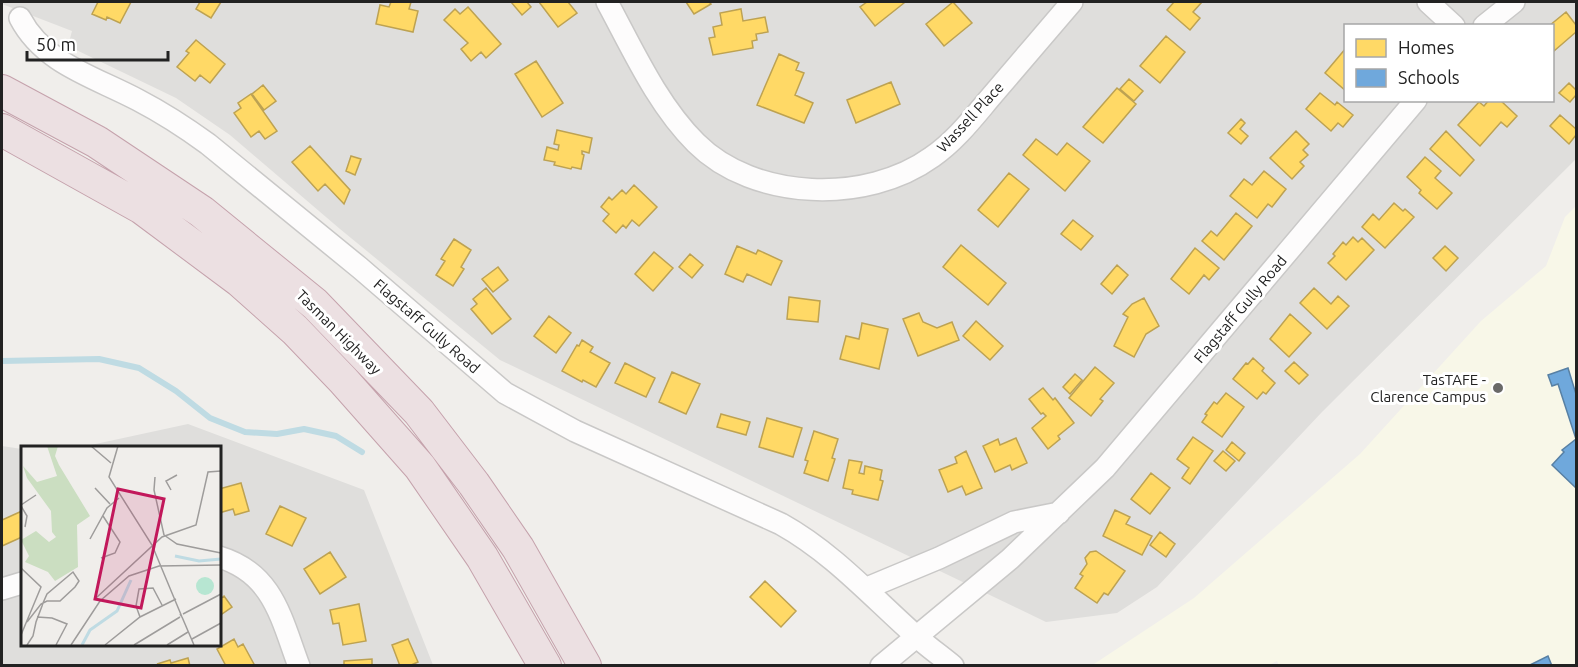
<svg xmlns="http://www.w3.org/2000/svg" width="1578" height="667" font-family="Ubuntu,sans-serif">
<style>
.residential{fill:#dfdedc;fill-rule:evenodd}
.education{fill:#f8f7e8}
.homes{fill:#ffd966;stroke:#bda252;stroke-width:1.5}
.schools{fill:#6fa8dc;stroke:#5880a4;stroke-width:1.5}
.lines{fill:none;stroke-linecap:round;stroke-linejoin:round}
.stream{stroke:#bfdbe3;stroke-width:6}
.minor-casing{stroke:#c9c8c7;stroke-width:24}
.highway-casing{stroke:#c5a2ac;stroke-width:34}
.minor{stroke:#fdfcfc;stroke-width:21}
.highway{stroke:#ece0e2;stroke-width:32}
.poi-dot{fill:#6a6968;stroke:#fff;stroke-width:2}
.labels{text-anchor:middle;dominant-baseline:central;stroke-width:6;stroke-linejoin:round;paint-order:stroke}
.street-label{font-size:15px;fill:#222;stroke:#fff}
.poi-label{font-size:15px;fill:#222;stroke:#fff;text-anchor:end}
.inset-river{fill:none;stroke:#bfdbe3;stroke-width:3}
.inset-road{fill:none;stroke:#9e9c9b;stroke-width:1.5}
.view{fill:#c2185b;fill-opacity:0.15;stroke:#c2185b;stroke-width:3}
.inset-edge{fill:none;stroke:#222;stroke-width:3}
</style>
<rect width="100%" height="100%" fill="#f0eeeb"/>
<!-- residential -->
<path class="residential" d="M2,2H1576V159L1322,412L1157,587L1117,613L1046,622L500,360L340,229L230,135L176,98L68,46L72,31L2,4ZM1346,26H1552V100H1346Z
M188,424L364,490L433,665H2V446L22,449V644H219V448H77Z"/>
<!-- education -->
<path class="education" d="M1576,206V665L1279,666L1277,661L1267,666H1091L1194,598L1360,454L1481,321L1546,266L1565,217Z"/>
<!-- homes -->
<path class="homes" d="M98,2H131L120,23L107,17L106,20L92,14Z
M200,2H221L211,18L196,9Z
M391,2H411L409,9L418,11L413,32L376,24L380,5L389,7Z
M511,2H527L531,7L522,15Z
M539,2H568L577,13L558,27Z
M686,2H709L711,4L694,14Z
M867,2H902L904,3L875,26L860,7Z
M953,2L972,23L944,46L926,24Z
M1174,2H1202L1193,12L1200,18L1190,30L1167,10Z
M468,7L501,44L486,58L481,52L471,61L461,49L468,43L444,20L455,9L460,14Z
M741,9L743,21L765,17L768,32L756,34L757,40L752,41L753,48L713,55L709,38L715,37L713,27L722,25L720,13Z
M1566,12L1576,25V32L1554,51L1552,26H1549Z
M1166,36L1185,52L1160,83L1140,66Z
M196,40L225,64L210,83L200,75L195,81L177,67L189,53L186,51Z
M1346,48V91L1325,73Z
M779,54L799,63L796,70L804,73L795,95L813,103L804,123L757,105Z
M536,61L563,103L542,117L515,74Z
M1129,79L1143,91L1134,101L1120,89Z
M891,82L900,104L856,123L847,100Z
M1569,83L1576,90V95L1570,102L1559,93Z
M263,85L276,101L264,110L252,94Z
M1117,88L1136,104L1103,143L1083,127Z
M1320,93L1335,105L1337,102L1353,115L1343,127L1338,123L1331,131L1306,109Z
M251,94L277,131L265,139L259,131L251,137L234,113L241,108L238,103Z
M1489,100H1500L1517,116L1507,127L1501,122L1480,146L1458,125L1479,102L1484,106Z
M1560,115L1576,129V135L1569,144L1550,126Z
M1241,119L1245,123L1240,129L1248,136L1241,144L1228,133Z
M557,130L592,138L589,153L582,151V154L584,155L581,169L572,167L571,169L554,165L555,162L544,160L547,147L558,150L559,145L554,144Z
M1296,131L1309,144L1303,150L1308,155L1300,162L1304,166L1292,179L1270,158Z
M1446,131L1474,160L1460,176L1430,149Z
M1036,139L1057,155L1067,143L1090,161L1065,191L1023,155Z
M310,146L350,190L344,204L325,184L318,191L292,162Z
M351,156L361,159L355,175L346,171Z
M1425,157L1441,171L1435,178L1452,193L1437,209L1419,193L1421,190L1407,177Z
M1264,171L1286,189L1272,207L1268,204L1257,218L1230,196L1244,179L1252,185Z
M1009,173L1029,189L998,227L978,210Z
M634,185L657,207L639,226L632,220L626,228L623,225L616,233L603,221L609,214L601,207L609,197L612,200L622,190L626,194Z
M1394,203L1403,211L1405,209L1414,217L1385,248L1362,227L1373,214L1379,220Z
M1236,213L1252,226L1224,260L1202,241L1211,231L1217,236Z
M1073,220L1093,236L1081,250L1061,234Z
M1353,237L1358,242L1362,238L1374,250L1346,280L1328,263L1335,256L1333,254L1343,242L1346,245Z
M454,239L471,250L461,267L464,269L453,286L436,275L445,261L441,259Z
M961,245L1006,283L988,305L943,267Z
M737,246L756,254L758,250L782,261L771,285L747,274L743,282L725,274Z
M1445,246L1458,258L1446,271L1433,258Z
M1195,248L1219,268L1209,280L1204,275L1189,294L1171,279Z
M654,252L673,268L653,291L635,274Z
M690,254L703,265L692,278L679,267Z
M1117,265L1128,275L1112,294L1101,284Z
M498,267L508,280L493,292L482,279Z
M486,288L511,319L492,334L471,309L477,304L473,299Z
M1314,288L1331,304L1338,296L1349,306L1327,329L1300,303Z
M789,297L820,301L818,322L787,319Z
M1144,298L1159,326L1146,334L1134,357L1114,346L1128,317L1123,314L1132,304Z
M919,313L923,322L937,328L952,322L959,340L918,356L903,319Z
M1290,314L1311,333L1289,357L1270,339Z
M549,316L571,333L556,353L534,336Z
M976,321L1003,346L990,360L963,336Z
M862,323L888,329L879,369L840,359L846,336L859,339Z
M582,340L593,347L590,352L610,363L596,387L583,380L582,382L562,371L577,345L579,346Z
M1253,358L1264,368L1262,371L1275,383L1266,394L1263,392L1257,399L1233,379L1246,363L1248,364Z
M1294,362L1308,375L1299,384L1285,371Z
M625,363L655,378L646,397L615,383Z
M1095,367L1114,383L1100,399L1103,401L1091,416L1069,398Z
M672,372L700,384L686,414L659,402Z
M1075,374L1082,380L1070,394L1063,387Z
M1043,388L1053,400L1055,398L1074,423L1058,436L1060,439L1048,449L1032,428L1046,416L1043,413L1041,414L1029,399Z
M1226,393L1244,407L1222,437L1202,422L1207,415L1205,414L1214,402L1217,404Z
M721,414L750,422L746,435L717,427Z
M767,418L802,428L793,457L759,447Z
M814,431L838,439L832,458L835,459L828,481L804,473L808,461L805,460Z
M1193,437L1213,451L1190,484L1182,478L1189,468L1177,459Z
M1016,438L1027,463L1012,470L1010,465L995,472L983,446L998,439L1000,445Z
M1232,442L1245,453L1239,461L1226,450Z
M966,451L982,488L966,495L962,486L948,492L939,470L957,463L955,457Z
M1223,451L1235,461L1226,471L1214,461Z
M849,460L862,462L859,473L864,474L865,466L882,470L880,480L883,481L878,500L852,494L853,490L843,488Z
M1151,473L1170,488L1150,514L1131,499Z
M241,483L249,511L235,515L233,509L219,513V489Z
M280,506L306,518L292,546L266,534Z
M1115,510L1130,517L1126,524L1152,536L1142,555L1103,536Z
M22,511V537L2,546V520Z
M1160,532L1175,544L1166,557L1150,545Z
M1096,551L1125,571L1108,595L1104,593L1097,603L1075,588L1083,576L1080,574L1087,564L1085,558L1090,552Z
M330,552L346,577L320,594L304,569Z
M765,581L796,611L781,627L750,597Z
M224,596L232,607L219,616V600Z
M359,604L366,641L343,645L339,623L333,624L330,610Z
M234,639L238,647L243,644L255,666H226L217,649Z
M408,639L418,662L409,666H400L392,645Z
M188,658L190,666L157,664L170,660L171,663Z
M372,659V666H344V661Z"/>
<!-- schools -->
<path class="schools" d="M1568,368L1576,394V488L1552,465L1564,452L1562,450L1576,439L1558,384L1552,386L1548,375Z
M1548,656L1552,666H1528Z"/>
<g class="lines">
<!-- stream -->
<path class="stream" d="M2,361L99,359L139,368L176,391L210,418L245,432L277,434L304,429L336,436L362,452"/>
<!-- minor casing -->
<g class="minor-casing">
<path id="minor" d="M607,2C633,50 657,104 696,143C754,201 867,204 932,157C957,140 976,114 995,92C1021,62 1046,32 1072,2
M1428,2L1454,26
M20,18C44,64 95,77 138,100C163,113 186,128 208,144L360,268L505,393L575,431L781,524C833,553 872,597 916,636C928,647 941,656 953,666
M1484,26L1514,2
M219,557C273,573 281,618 299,666
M867,588L939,558L1014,522L1059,513
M2,589L22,583
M881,666L1010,559L1105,468L1416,100"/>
</g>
<!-- highway casing -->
<g class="highway-casing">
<path id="highway" d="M2,91L97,142L202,212L315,304L419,412L474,484L518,548L585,666
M2,130L142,208L240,281L295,330L343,380L420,467L482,557L545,666"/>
</g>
<!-- minor -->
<use href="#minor" class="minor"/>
<!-- highway -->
<use href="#highway" class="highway"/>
</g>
<!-- markers -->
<circle class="poi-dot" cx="1498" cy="388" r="6"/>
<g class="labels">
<!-- street labels -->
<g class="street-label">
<text transform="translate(970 117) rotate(-47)">Wassell Place</text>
<text transform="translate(1240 309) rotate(-50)">Flagstaff Gully Road</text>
<text transform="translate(427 326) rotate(41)">Flagstaff Gully Road</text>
<text transform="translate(339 332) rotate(45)">Tasman Highway</text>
</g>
<!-- poi labels -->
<g class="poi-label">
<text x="1486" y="379">TasTAFE -<tspan x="1486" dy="17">Clarence Campus</tspan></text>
</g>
</g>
<!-- overview -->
<g transform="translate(21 446)">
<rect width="200" height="200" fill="#f0eeeb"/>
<path d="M26,0H37L34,10L38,19L69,70L56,79L57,121L34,135L27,126L4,116L8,110L0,94L15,85L28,96L35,91L31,86L30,65L6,32L2,20L16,36L36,30Z" fill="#cbdec1"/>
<path d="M175 140a9 9 0 1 1 18 0a9 9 0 1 1-18 0Z" fill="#b7e6d2"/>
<path class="inset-river" d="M154,110L178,115L200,113M61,199L69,184L96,165L110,134"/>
<path class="inset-road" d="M70,0L90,17M97,0L88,31L131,99L161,171L159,168M134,31L133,44L143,89M74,42L89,58M150,44L145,35L156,29M0,59L15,49M0,60L6,70L4,81M143,89L156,98L200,107M69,93L86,62L98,52M80,112L94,107L99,96L82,70M0,122L20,141L0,189M75,152L141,91L175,79L187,26L200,25M162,168L200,148M16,171L31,172L46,178L35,199M119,171L115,160L118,143L132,142L141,159M161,171L173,199M6,176L20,158L26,155H39L54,141L58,135L52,126L26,148L22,157L21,160L15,176L12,190L6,199M171,193L200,177M50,199L79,155L108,130L138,120L200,119M84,199L119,171L155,153M113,199L159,171M146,199L167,186"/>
<path class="view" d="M97,43L143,53L120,162L74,153Z"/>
<rect width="200" height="200" class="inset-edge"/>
</g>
<!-- border -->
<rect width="1578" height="667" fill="none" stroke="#222222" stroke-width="6"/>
<!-- legend -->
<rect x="1344" y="24" width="210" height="78" fill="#ffffff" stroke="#a7a7a7" stroke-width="1.5"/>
<rect x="1356" y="39" width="30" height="18" fill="#ffd966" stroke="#a7a7a7" stroke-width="1.5"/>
<text x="1398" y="54" font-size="18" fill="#222222">Homes</text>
<rect x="1356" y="69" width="30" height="18" fill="#6fa8dc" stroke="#a7a7a7" stroke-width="1.5"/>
<text x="1398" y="84" font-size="18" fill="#222222">Schools</text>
<!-- scale -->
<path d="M27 51v9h141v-9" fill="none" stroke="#222222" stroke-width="3"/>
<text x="36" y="51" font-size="18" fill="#222222" stroke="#ffffff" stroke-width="4.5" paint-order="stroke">50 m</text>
</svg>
